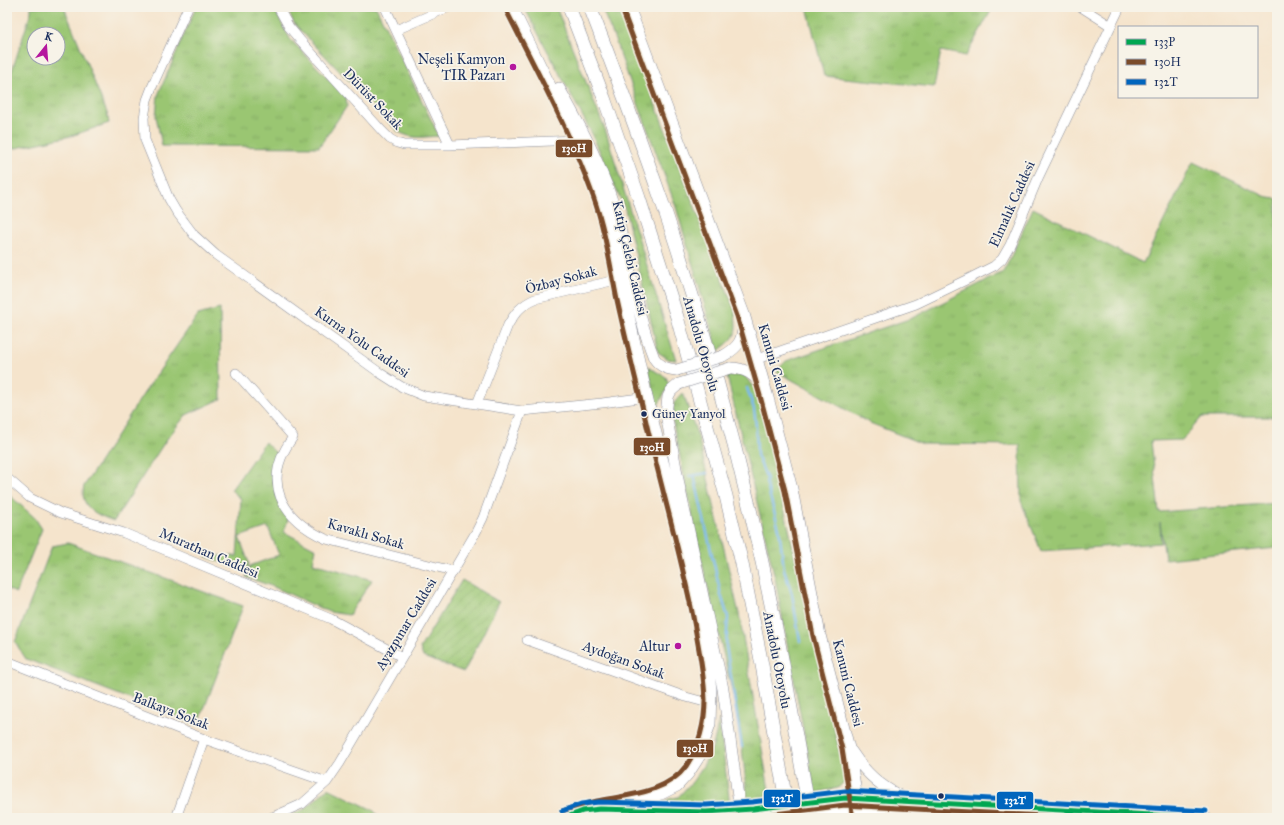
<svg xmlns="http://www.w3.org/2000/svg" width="1284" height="825" font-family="'IM FELL Great Primer',serif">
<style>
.grass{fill:url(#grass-tufts);stroke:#5a7a68;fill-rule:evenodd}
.garden{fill:url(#garden-furrows);stroke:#5a7a68}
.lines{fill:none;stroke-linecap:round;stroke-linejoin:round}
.stream{stroke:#7bbaef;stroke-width:2.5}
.minor-casing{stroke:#888a95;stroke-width:10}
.major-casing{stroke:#888a95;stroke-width:12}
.highway-casing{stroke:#888a95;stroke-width:14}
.minor{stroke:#fff;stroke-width:9}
.major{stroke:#fff;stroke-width:11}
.highway{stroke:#fff;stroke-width:13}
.major-bridge-casing{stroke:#888a95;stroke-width:12;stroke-linecap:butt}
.major-bridge{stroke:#fff;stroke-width:11}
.bus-1-casing{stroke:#f7f3e8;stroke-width:8}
.bus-2-casing{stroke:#f7f3e8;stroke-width:8}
.bus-3-casing{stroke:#f7f3e8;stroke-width:8}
.bus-1{stroke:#00a651;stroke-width:5}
.bus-2{stroke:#7a4b2a;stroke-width:5}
.bus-3{stroke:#0065bd;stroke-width:5}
.poi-dot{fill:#b5179e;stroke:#f7f3e8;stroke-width:1.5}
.bus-dot{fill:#1b2f5e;stroke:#f7f3e8;stroke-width:1.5}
.labels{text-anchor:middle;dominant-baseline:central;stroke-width:3.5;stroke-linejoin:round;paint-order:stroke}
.bus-label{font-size:13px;fill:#1b2f5e;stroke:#f7f3e8;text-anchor:start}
.poi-label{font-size:14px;fill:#1b2f5e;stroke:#f7f3e8;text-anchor:end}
.street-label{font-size:14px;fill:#1b2f5e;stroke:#f7f3e8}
.line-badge{stroke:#f7f3e8;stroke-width:1.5}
.badge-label{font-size:11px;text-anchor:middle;font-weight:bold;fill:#fff}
</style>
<defs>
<pattern id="grass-tufts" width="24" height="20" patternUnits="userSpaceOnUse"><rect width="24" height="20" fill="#9ac672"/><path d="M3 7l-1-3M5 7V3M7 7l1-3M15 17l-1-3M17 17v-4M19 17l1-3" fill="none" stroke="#84aa65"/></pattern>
<pattern id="garden-furrows" width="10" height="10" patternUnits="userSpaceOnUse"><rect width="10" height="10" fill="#9ac672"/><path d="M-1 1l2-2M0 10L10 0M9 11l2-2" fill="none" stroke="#84aa65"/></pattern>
</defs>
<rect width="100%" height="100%" fill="#f7f3e8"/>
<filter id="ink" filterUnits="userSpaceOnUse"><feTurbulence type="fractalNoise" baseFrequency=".025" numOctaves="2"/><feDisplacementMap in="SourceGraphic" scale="8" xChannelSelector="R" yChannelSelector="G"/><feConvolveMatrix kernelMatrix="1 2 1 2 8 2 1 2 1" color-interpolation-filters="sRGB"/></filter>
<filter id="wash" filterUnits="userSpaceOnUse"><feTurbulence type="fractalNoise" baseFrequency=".012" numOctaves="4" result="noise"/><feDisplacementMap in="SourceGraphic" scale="16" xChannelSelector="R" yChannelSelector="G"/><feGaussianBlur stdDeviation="0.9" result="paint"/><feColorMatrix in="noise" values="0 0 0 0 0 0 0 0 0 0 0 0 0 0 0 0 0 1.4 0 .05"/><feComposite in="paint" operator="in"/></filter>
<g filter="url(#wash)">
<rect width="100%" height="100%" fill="#f5e4cc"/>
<!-- grass -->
<path class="grass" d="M31,7H64L107,113L109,123L71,136L7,150V86L31,12ZM34,34H58V58H34Z
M196,7H273L290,39L346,97L347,106L319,147L162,146L156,116L158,95Z
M286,7H376L439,136C421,137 413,140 397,131L300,30L294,23Z
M524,7H556L606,132L676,360L668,359L658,352L625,209L591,132Z
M601,7H618L735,311C737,335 738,336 718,351L676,207L613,35Z
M807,7H993L966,56L941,51L934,87L824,76Z
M1193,162L1269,198L1277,199V467L1274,417H1202L1182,440L1151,441L1159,512L1277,503V548L1165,559L1160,522L1161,543L1041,551L1021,501L1020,445L923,444L870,423L776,371L786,361L912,318L1003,272L1008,263L1033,208L1143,263Z
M220,309L221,399L186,415L166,440L114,521C97,515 79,508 84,486L144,393L198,315Z
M648,367L666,377L669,385L657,407Z
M744,375L758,393L846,780L838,788L815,793L775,578L727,376Z
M683,393L699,440L739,614L770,796L748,802L739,721L702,562L672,418L674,403Z
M265,442L279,456L276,493L280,507L289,516L284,532L316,549L313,563L372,580L349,615L329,612L274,587L246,577L250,566L279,555L268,527L239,537L249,563L246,572L205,556H237L241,499L231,490Z
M7,493L35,518L42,529L16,593L7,589Z
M68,543L243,606L198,725L26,659L15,642L52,546Z
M719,720L730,805L661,801L678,797L693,781L703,766L713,746Z
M328,788L373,810L380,818H284L305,809Z"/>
<!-- garden -->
<path class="garden" d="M462,580L499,602L464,672L423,657L420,648Z"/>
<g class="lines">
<!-- stream -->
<path class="stream" d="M747,388L754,409L756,426L757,455L767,479L766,482L779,529L784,569L792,594L800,641
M694,475L721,595L728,617L726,646L742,747
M689,476L707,473"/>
</g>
</g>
<g filter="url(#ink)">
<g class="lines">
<!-- minor casing -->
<g class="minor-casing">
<path id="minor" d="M188,7L152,87L147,100L144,118L145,140L169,199L176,211L194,235L216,255L380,373L402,387L424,396L522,411L602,403L647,397
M278,7L289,27L300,40L382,131L390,139L397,143L404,145H450L577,140
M385,7L450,145
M1081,7L1111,26
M396,30L449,7
M757,359L916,304L970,278L994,266L1002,259L1010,245L1039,176L1120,7
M236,373L293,437C261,481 280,518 326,539L453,571
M477,404L508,325C515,313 521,305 535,299L620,279
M7,478L30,498L61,513L124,533L331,619L402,657
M527,640L686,697L712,704
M7,661L204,739L327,782
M176,818L204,739
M270,818L302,804L327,782L340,763L476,532L483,518L522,411"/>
</g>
<!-- major casing -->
<g class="major-casing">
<path id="major" d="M512,7L587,162L601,198L609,227L647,397L691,574L703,632L711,689L710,724L699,757L688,774L677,786L661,794L600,809
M629,7L744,314L767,394L792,489L820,635L849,748L860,818
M559,88C582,129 605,172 617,217C630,264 636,313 654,358C660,367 667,369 677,370
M723,356C740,347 743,339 744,320
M730,368C744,368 755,374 763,387
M679,384L671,391L668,397L666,414L680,490L723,689L741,818
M851,751C865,773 882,789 907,799
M830,799L858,798L1206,818
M832,814L859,812L989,818
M564,818L583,811L600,809L706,812L734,810"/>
</g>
<!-- highway casing -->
<g class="highway-casing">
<path id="highway" d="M569,7L604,98L639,198L677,317L726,496L742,564L762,665L789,818
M590,7C615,72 639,136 662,202C713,352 753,507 783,664C792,715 802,766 810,818"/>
</g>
<!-- minor -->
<use href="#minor" class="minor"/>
<!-- major -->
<use href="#major" class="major"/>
<!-- highway -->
<use href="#highway" class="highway"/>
<!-- major-bridge casing -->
<g class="major-bridge-casing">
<path id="major-bridge" d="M677,370L723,356
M679,384L730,368
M734,810L766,808L830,799
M800,818L832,814"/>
</g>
<!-- major-bridge -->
<use href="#major-bridge" class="major-bridge"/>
<!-- bus-1 casing -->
<g class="bus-1-casing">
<path id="bus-1" d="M564,818L583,811L600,809L706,812L753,809L845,798L1206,818"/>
</g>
<!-- bus-2 casing -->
<g class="bus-2-casing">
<path id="bus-2" d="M622,9L737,316L760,396L785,491L813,636L842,749L852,813
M506,10C536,70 570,132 593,196C605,229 610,265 617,300C626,341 636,381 646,422C661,487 680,551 693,617C698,644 704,672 705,700C705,722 699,747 686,766C667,793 627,795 597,801C585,804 573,807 562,811
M633,816L721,818L767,815L845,805L1079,818"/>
</g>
<!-- bus-3 casing -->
<g class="bus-3-casing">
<path id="bus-3" d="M562,811L581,804L599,802L706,805L752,802L845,791L1206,811"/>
</g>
<!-- bus-1 -->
<use href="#bus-1" class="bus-1"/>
<!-- bus-2 -->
<use href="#bus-2" class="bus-2"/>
<!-- bus-3 -->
<use href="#bus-3" class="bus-3"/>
</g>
</g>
<!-- markers -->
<g class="poi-dot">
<circle cx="513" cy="67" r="4"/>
<circle cx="678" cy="646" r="4"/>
</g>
<g class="bus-dot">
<circle cx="644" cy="414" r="3.5"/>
<circle cx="941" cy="796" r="3.5"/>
</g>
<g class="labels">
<!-- bus labels -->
<g class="bus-label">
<text x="652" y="414">Güney Yanyol</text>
</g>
<!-- poi labels -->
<g class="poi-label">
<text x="505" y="59">Neşeli Kamyon<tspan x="505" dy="16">TIR Pazarı</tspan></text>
<text x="670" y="646">Altur</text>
</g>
<!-- street labels -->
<g class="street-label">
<text transform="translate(373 99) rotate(46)">Dürüst Sokak</text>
<text transform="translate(1012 204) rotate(-66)">Elmalık Caddesi</text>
<text transform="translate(630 258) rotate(77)">Katip Çelebi Caddesi</text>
<text transform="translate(561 280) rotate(-15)">Özbay Sokak</text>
<text transform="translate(362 342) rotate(35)">Kurna Yolu Caddesi</text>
<text transform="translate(701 344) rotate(74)">Anadolu Otoyolu</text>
<text transform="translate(775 367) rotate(74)">Kanuni Caddesi</text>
<text transform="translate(366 534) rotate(16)">Kavaklı Sokak</text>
<text transform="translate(209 553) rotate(23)">Murathan Caddesi</text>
<text transform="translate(406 624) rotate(-59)">Ayazpınar Caddesi</text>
<text transform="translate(624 660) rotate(20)">Aydoğan Sokak</text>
<text transform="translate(777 660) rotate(79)">Anadolu Otoyolu</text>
<text transform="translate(848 683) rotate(76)">Kanuni Caddesi</text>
<text transform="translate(171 711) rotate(21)">Balkaya Sokak</text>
</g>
</g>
<g class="line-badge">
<rect x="555" y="139" width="38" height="19" rx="4" fill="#7a4b2a"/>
<rect x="633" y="437" width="38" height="19" rx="4" fill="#7a4b2a"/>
<rect x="676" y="739" width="38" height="19" rx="4" fill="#7a4b2a"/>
<rect x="763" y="789" width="38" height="19" rx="4" fill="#0065bd"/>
<rect x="996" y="791" width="38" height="19" rx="4" fill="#0065bd"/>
</g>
<g class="badge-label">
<text x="574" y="152">130H</text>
<text x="652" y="451">130H</text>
<text x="695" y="752">130H</text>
<text x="782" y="802">132T</text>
<text x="1015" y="804">132T</text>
</g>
<!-- margin -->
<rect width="1284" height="825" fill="none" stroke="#f7f3e8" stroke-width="24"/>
<!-- legend -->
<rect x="1118" y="26" width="140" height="72" fill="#f7f3e8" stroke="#9fa5b1"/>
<rect x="1126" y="39" width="20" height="6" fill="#00a651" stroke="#9fa5b1"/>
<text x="1154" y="46" font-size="12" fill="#1b2f5e">133P</text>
<rect x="1126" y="59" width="20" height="6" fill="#7a4b2a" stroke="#9fa5b1"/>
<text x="1154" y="66" font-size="12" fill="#1b2f5e">130H</text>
<rect x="1126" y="79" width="20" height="6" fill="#0065bd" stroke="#9fa5b1"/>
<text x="1154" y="86" font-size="12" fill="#1b2f5e">132T</text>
<!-- north arrow -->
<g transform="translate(46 46) rotate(17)"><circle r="19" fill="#f7f3e8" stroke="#9fa5b1"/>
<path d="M0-3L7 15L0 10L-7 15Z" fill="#b5179e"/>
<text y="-6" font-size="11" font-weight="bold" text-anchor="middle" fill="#1b2f5e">K</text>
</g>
</svg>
